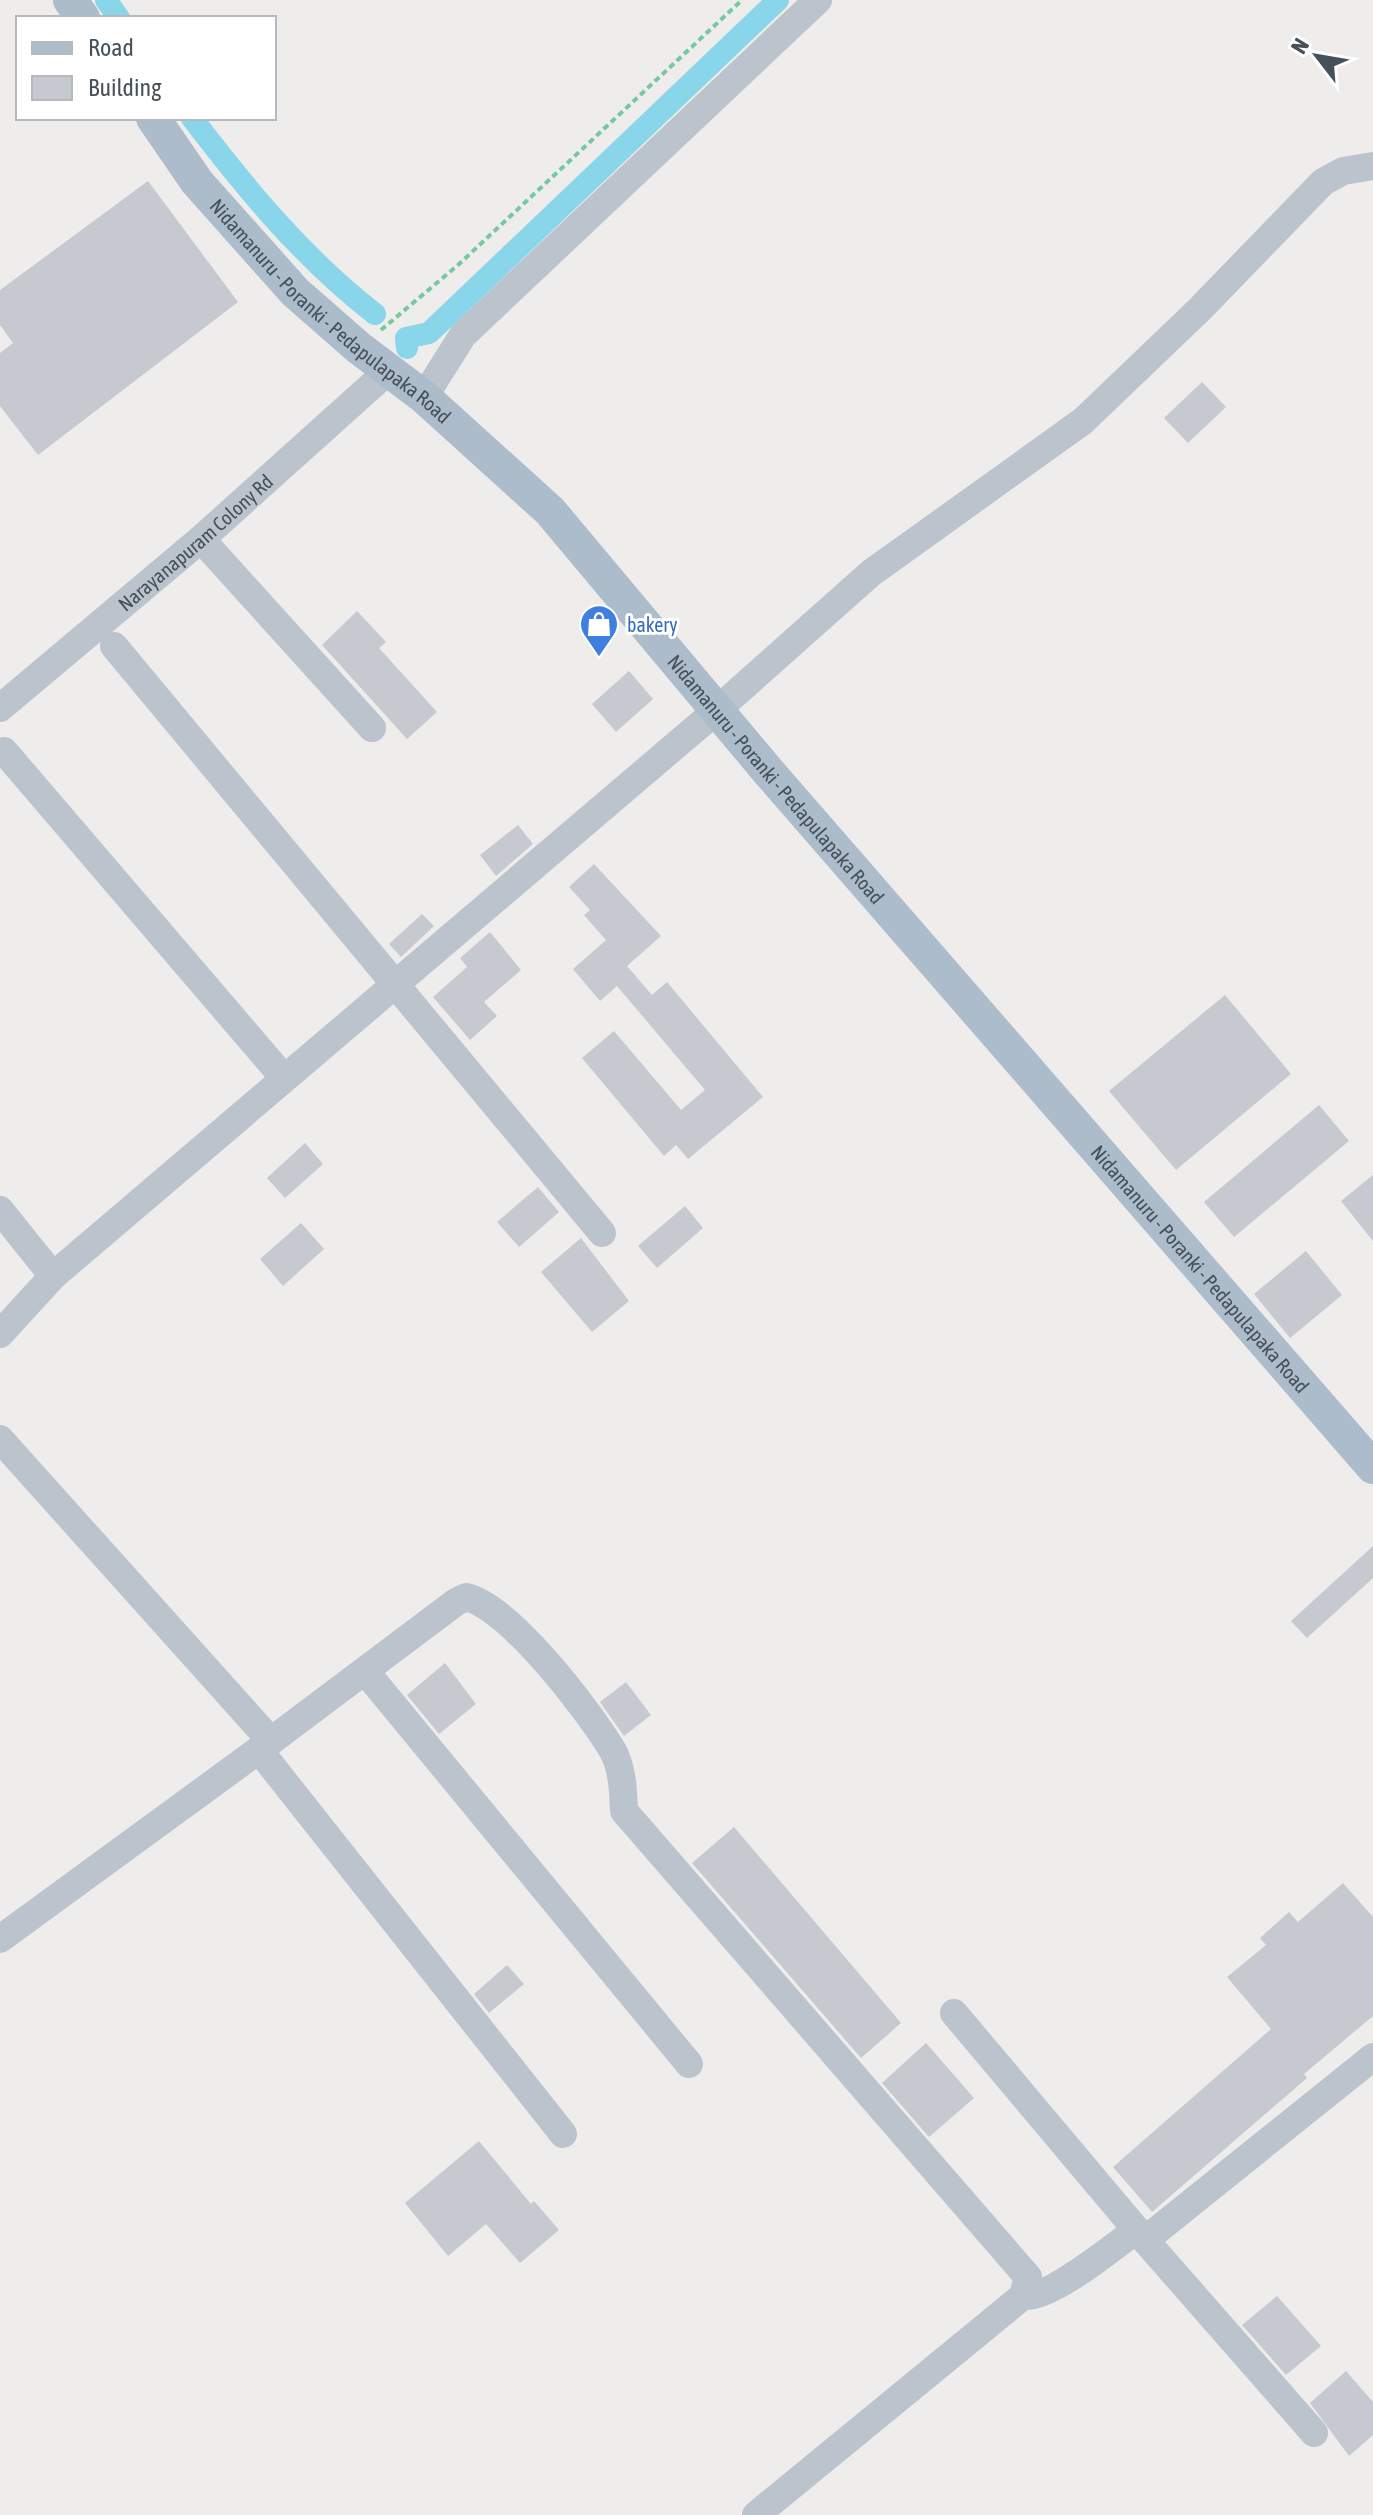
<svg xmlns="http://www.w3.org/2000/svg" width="1373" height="2515" font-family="'Asap Condensed',sans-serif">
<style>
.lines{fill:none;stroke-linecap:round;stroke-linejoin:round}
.canal{stroke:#89d5e9;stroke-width:22}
.building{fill:#c6c9cf}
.path{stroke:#74c99f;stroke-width:4;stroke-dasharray:6 4;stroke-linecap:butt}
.minor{stroke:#bbc4cc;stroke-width:28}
.major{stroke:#acbccb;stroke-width:34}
.labels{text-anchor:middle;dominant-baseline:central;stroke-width:6;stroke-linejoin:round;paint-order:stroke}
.street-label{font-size:20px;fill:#455059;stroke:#fff}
.shop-label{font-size:20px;fill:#366cbe;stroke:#fff;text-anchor:start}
</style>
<rect width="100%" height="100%" fill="#efecec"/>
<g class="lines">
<!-- canal -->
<path class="canal" d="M106,0L119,18
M192,118C247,190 303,258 375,314
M407,348L406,338L429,333L778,0"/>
</g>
<!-- building -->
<path class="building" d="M148,181L238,302L38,455L0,406V353L13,343L0,325V290Z
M1202,382L1226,407L1188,443L1164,418Z
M357,611L386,642L379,648L437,712L407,739L322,645Z
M629,671L653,699L616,732L592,704Z
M518,825L533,844L496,876L480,855Z
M594,864L661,936L627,966L652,995L667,982L763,1097L688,1159L676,1145L664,1156L582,1058L614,1031L681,1110L705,1090L617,986L600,1001L573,969L606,940L584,915L590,910L569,887Z
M422,914L434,926L401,957L389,944Z
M490,932L521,970L484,1002L497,1016L470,1040L433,997L467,967L460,958Z
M1225,995L1291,1074L1176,1170L1109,1091Z
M1319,1105L1349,1141L1234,1237L1204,1202Z
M305,1143L323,1164L285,1198L267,1178Z
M1373,1175V1241L1341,1201Z
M538,1187L559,1212L519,1247L497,1222Z
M685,1206L703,1228L657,1268L638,1246Z
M301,1223L324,1249L283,1286L260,1259Z
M581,1238L629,1301L592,1332L541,1272Z
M1306,1251L1342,1295L1290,1338L1254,1294Z
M1373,1546V1578L1307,1638L1291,1621Z
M445,1663L476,1704L439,1734L407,1695Z
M626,1682L651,1715L624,1736L600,1702Z
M734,1827L901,2023L861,2058L692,1863Z
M1343,1883L1373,1917V2016L1304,2074L1307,2078L1152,2212L1113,2167L1271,2029L1227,1977L1266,1945L1260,1938L1289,1912L1298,1922Z
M507,1965L524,1984L489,2013L474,1994Z
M926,2043L974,2098L929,2137L882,2083Z
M479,2141L531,2204L534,2201L559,2230L520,2263L486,2224L448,2256L405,2203Z
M1277,2296L1321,2346L1286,2375L1242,2325Z
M1346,2371L1373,2402V2435L1349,2456L1310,2403Z"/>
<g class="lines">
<!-- path -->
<path class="path" d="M381,330L458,265L742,0"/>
<!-- minor -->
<g class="minor">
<path d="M424,397L463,335L818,0"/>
<path d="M201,539L372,728"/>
<path d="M114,646L602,1233"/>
<path id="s1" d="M0,708L201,539L388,371"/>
<path d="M4,751L284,1078"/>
<path d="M0,1210L53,1276"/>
<path d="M0,1334L53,1276L716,711L871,573L1083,421L1200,309L1323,182L1343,171L1373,166"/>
<path d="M0,1439L271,1741L0,1939"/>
<path d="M365,1671L689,2064"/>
<path d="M271,1741L456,1602L466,1597C510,1607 589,1711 613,1751C623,1770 623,1791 624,1811L1028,2277L1023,2296L756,2515"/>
<path d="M259,1750L563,2134"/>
<path d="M954,2013L1145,2240L1314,2433"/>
<path d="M1145,2240L1373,2057"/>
<path d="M1023,2296C1049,2300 1113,2247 1136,2230"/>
</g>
<!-- major -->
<g class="major">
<path d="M70,0L83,18"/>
<path id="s2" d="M153,118L197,182L295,292L359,348L424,397L550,511L767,770L1373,1467"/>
</g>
</g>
<!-- icons -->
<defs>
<g id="shop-pin" transform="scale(2)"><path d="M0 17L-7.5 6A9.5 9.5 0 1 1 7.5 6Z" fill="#3f7fe0" stroke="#fff"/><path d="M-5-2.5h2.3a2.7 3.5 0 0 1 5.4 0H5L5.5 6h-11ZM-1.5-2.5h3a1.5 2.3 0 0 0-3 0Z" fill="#fff"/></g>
</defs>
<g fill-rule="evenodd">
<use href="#shop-pin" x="599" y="624"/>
</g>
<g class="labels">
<!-- street labels -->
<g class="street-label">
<text stroke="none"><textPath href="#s2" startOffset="264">Nidamanuru - Poranki - Pedapulapaka Road</textPath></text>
<text stroke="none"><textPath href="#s1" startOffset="256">Narayanapuram Colony Rd</textPath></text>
<text stroke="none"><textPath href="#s2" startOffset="912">Nidamanuru - Poranki - Pedapulapaka Road</textPath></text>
<text stroke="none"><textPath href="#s2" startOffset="1560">Nidamanuru - Poranki - Pedapulapaka Road</textPath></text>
</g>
<!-- shop labels -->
<g class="shop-label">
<text x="627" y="624">bakery</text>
</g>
</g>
<!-- legend -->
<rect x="16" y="16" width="260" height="104" fill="#ffffff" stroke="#b5b9bd" stroke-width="2"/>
<rect x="32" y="42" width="40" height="12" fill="#acbccb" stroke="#b5b9bd" stroke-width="2"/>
<text x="88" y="56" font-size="24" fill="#455059">Road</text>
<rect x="32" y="76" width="40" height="24" fill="#c6c9cf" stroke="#b5b9bd" stroke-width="2"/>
<text x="88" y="96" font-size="24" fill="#455059">Building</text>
<!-- north arrow -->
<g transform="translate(1317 56) rotate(301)" stroke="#ffffff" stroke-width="6" paint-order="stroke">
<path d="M0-6L14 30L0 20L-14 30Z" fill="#455059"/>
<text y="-12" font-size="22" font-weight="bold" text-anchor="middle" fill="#455059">N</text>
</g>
</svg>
